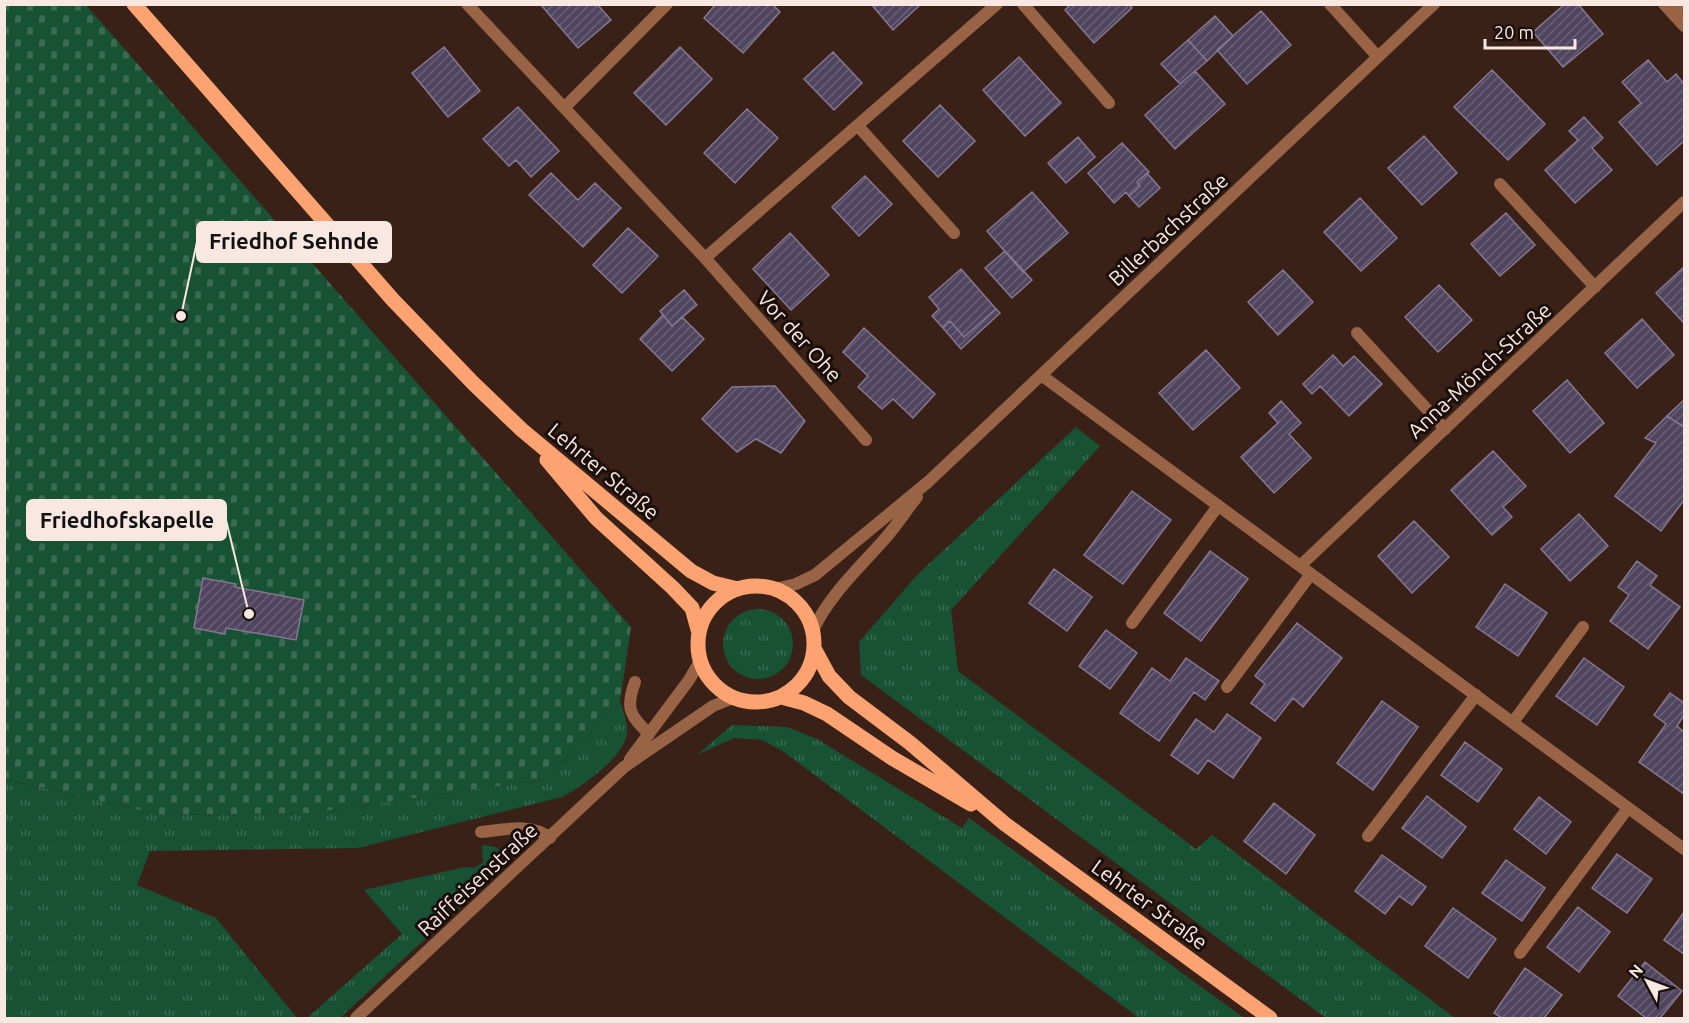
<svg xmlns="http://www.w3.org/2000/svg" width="1689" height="1023" font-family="Ubuntu,sans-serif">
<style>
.grass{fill:url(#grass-tufts)}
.cemetery{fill:url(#cemetery-stones)}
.building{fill:url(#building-hatch);stroke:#847893;stroke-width:1.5}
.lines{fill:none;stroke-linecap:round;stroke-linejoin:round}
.service{stroke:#996345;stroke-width:12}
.minor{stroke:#996345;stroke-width:12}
.primary{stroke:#fca371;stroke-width:15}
.labels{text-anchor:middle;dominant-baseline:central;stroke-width:6;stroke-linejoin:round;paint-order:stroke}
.street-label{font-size:21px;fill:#f9e7e1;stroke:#1a0e0a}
.leader{fill:none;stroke:#f9e7e1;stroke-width:2}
.callout-dot{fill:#f9e7e1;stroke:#1a0e0a;stroke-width:2}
.callout{fill:#f9e7e1;stroke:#f9e7e1;stroke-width:2}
.callout-label{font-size:22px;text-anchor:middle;font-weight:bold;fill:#111}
</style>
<defs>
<pattern id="grass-tufts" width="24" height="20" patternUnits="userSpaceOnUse" patternTransform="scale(1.5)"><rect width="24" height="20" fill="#175235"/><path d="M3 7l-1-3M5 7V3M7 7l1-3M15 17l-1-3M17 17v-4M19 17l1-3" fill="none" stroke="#3a6b52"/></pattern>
<pattern id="cemetery-stones" width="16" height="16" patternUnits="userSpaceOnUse" patternTransform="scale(1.5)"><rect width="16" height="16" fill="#175235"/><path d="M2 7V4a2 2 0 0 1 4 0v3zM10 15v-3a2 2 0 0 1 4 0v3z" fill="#3a6b52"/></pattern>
<pattern id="building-hatch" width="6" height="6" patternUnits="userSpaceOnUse" patternTransform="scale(1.5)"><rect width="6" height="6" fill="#50455e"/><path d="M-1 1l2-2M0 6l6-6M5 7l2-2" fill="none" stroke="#6a6075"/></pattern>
</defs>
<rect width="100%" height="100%" fill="#3a2117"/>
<!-- grass -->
<path class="grass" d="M1076,427L1100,446L951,610L958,671L1196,849L1212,835L1455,1018H1326L861,675L859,642L918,574Z
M723 644a35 35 0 1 1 70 0a35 35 0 1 1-70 0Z
M620,701C623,710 628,723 627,733C625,756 582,787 562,797L358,848L150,851L137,885L216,918L297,1018H5L4,779L162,815L309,813L546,779Z
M732,725L787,727L817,739L962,828L969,818L1244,1018H1139L784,752L762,740L734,738L697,755Z
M482,845L495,847L509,856L498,871L340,1018H307L402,934L364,890L465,867L473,868L483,863Z"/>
<!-- cemetery -->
<path class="cemetery" d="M4,5H86L631,627L620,701L546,779L309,813L162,815L5,779Z"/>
<!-- building -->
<path class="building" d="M597,4L611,20L578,48L541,5Z
M716,4H772L780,12L743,53L704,18Z
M871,4H921L893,30Z
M1071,4H1129L1132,8L1094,43L1065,10Z
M1565,4H1578L1603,34L1563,67L1533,32Z
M1261,11L1291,45L1247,84L1217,50Z
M1215,16L1233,36L1207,61L1188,40Z
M1188,40L1207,61L1180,84L1161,64Z
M444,47L480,91L448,117L412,73Z
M680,47L712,79L666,125L634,93Z
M833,52L862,83L834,110L804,79Z
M1019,57L1061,103L1025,136L983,90Z
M1648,60L1667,82L1676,74L1684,84V141L1657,165L1619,122L1641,103L1622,82Z
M1492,70L1545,124L1508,160L1454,107Z
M1195,71L1225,104L1175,149L1145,115Z
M940,105L975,141L938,177L903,141Z
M518,107L559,151L531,177L516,160L509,166L483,139Z
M747,109L778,138L735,183L704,153Z
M1584,117L1603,138L1592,148L1612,170L1575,203L1545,170L1578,140L1569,131Z
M1424,136L1457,173L1422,205L1388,168Z
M1078,137L1095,157L1066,183L1048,163Z
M1122,143L1149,172L1137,182L1140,186L1129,196L1126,192L1114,203L1088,173Z
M551,173L578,200L595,183L621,208L583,247L529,195Z
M1147,173L1160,188L1139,207L1129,196L1140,186L1137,182Z
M865,176L892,204L859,236L832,207Z
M1032,192L1068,233L1023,272L987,231Z
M1360,198L1397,238L1361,271L1324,232Z
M1506,213L1535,245L1500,276L1471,244Z
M628,228L658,256L622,293L593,265Z
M790,233L829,275L791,310L753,269Z
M1005,251L1032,280L1012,298L985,268Z
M1684,267V323L1656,293Z
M961,269L996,309L964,337L950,321L943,328L932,316L939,309L929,297Z
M1283,270L1313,302L1278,335L1248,302Z
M1439,285L1472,320L1438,352L1405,317Z
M684,290L697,305L672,326L660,311Z
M996,309L1000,313L961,349L943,328L950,321L964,337Z
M663,315L672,326L682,317L704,339L672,371L640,339Z
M1642,319L1674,355L1637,388L1605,353Z
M864,328L935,394L913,418L893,399L882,409L858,387L868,376L843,352Z
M1206,350L1240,388L1193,430L1159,393Z
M1333,355L1343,366L1354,356L1382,384L1349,416L1320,386L1312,394L1303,384Z
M1567,380L1604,423L1570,453L1533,411Z
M775,386L805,421L781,453L756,439L737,452L702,419L732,387Z
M1684,400V427L1667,416Z
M1281,401L1301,423L1289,434L1311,458L1274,493L1241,457L1278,423L1269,413Z
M1667,416L1684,427V500L1661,531L1615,496L1656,443L1645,438Z
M1493,451L1526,486L1503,507L1512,517L1492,535L1451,490Z
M1132,491L1171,520L1123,584L1084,555Z
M1579,514L1608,546L1570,581L1541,549Z
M1414,521L1449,557L1412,593L1378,556Z
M1210,551L1248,579L1201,641L1164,613Z
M1637,561L1657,576L1650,585L1680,607L1648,649L1610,621L1629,595L1618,587Z
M1054,569L1092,597L1067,631L1029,603Z
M203,578L236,584L235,587L304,600L296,640L226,628L225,634L194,628Z
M1505,584L1547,613L1518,656L1476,627Z
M1297,623L1342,658L1303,707L1293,698L1275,721L1251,703L1265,684L1255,676Z
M1106,630L1137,653L1110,689L1079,666Z
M1186,658L1219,681L1205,700L1194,692L1159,741L1120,713L1152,668L1170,681Z
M1584,658L1624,687L1597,725L1556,696Z
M1670,693L1684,703V715L1677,726L1684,732V794L1639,762L1666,724L1654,715Z
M1382,701L1418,727L1373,790L1337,763Z
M1227,714L1261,738L1233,778L1208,760L1198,774L1171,755L1196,719L1214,732Z
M1465,742L1502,769L1478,802L1441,775Z
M1427,796L1466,827L1442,858L1402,828Z
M1539,797L1571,822L1546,854L1514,829Z
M1274,803L1315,835L1286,874L1244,841Z
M1617,854L1652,879L1627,913L1592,888Z
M1382,855L1426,887L1412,905L1399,896L1385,914L1355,891Z
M1506,860L1545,888L1522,921L1482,893Z
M1578,907L1610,932L1579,972L1547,947Z
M1453,908L1496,939L1468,978L1425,946Z
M1684,912V954L1664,940Z
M1645,962L1682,991L1660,1018H1646L1618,996Z
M1525,968L1562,995L1544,1018H1502L1494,1013Z"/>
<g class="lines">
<!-- service -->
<path class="service" d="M1674,15L1684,5
M1500,184L1595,287
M1357,333L1445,429
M1132,623L1218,506
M635,682C625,709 630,715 649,734
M1227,687L1311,574
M1513,722L1583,627
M481,832C503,830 531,822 550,838
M1368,836L1476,695
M1520,953L1628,808"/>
<!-- minor -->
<path class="minor" d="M467,4L705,258L866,440
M1023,4L1109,103
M1330,4L1378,57
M1664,4L1684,26
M565,107L667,4
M858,126L954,233
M705,258L997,4
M1041,375L1684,849
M1300,566L1684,202
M775,589L796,584L815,575L928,482L1434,4
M813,630C829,596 857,570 882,542C895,528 905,512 917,497
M630,759L689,680L700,661
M356,1018L624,767L713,706L733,698"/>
<!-- primary -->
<path class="primary" d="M134,4L393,300L473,383L522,430L691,571L713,583L738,589
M547,460L596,518L673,588L692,608L699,633
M698 644a58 58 0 1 1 116 0a58 58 0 1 1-116 0Z
M815,650L829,676L849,697L910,743L1005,824L1270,1018
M781,697L804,703L827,714L892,758L971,804"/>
</g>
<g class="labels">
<!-- street labels -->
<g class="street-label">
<text transform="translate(1168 229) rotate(-43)">Billerbachstraße</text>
<text transform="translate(800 336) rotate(48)">Vor der Ohe</text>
<text transform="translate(1479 370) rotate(-43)">Anna-Mönch-Straße</text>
<text transform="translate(604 471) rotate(40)">Lehrter Straße</text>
<text transform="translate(477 879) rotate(-43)">Raiffeisenstraße</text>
<text transform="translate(1150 904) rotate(36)">Lehrter Straße</text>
</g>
</g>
<!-- callouts -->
<path class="leader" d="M181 316L197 242M249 614L226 520"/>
<g class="callout-dot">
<circle cx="181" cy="316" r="6"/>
<circle cx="249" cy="614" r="6"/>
</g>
<g class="callout">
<rect x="197" y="222" width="194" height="40" rx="6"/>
<rect x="27" y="500" width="199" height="40" rx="6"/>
</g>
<g class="callout-label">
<text x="294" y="249">Friedhof Sehnde</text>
<text x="127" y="528">Friedhofskapelle</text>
</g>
<!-- border -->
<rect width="1689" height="1023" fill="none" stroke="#f9e7e1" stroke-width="12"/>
<!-- north arrow -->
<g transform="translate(1647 981) rotate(311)" stroke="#1a0e0a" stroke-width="4.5" paint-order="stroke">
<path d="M0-4.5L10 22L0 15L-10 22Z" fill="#f9e7e1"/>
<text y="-9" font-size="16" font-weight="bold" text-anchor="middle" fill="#f9e7e1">N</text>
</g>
<!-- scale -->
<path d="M1485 39v9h90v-9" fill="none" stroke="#f9e7e1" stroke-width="3"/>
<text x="1494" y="39" font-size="18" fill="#f9e7e1" stroke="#1a0e0a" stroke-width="4.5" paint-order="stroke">20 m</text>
</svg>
